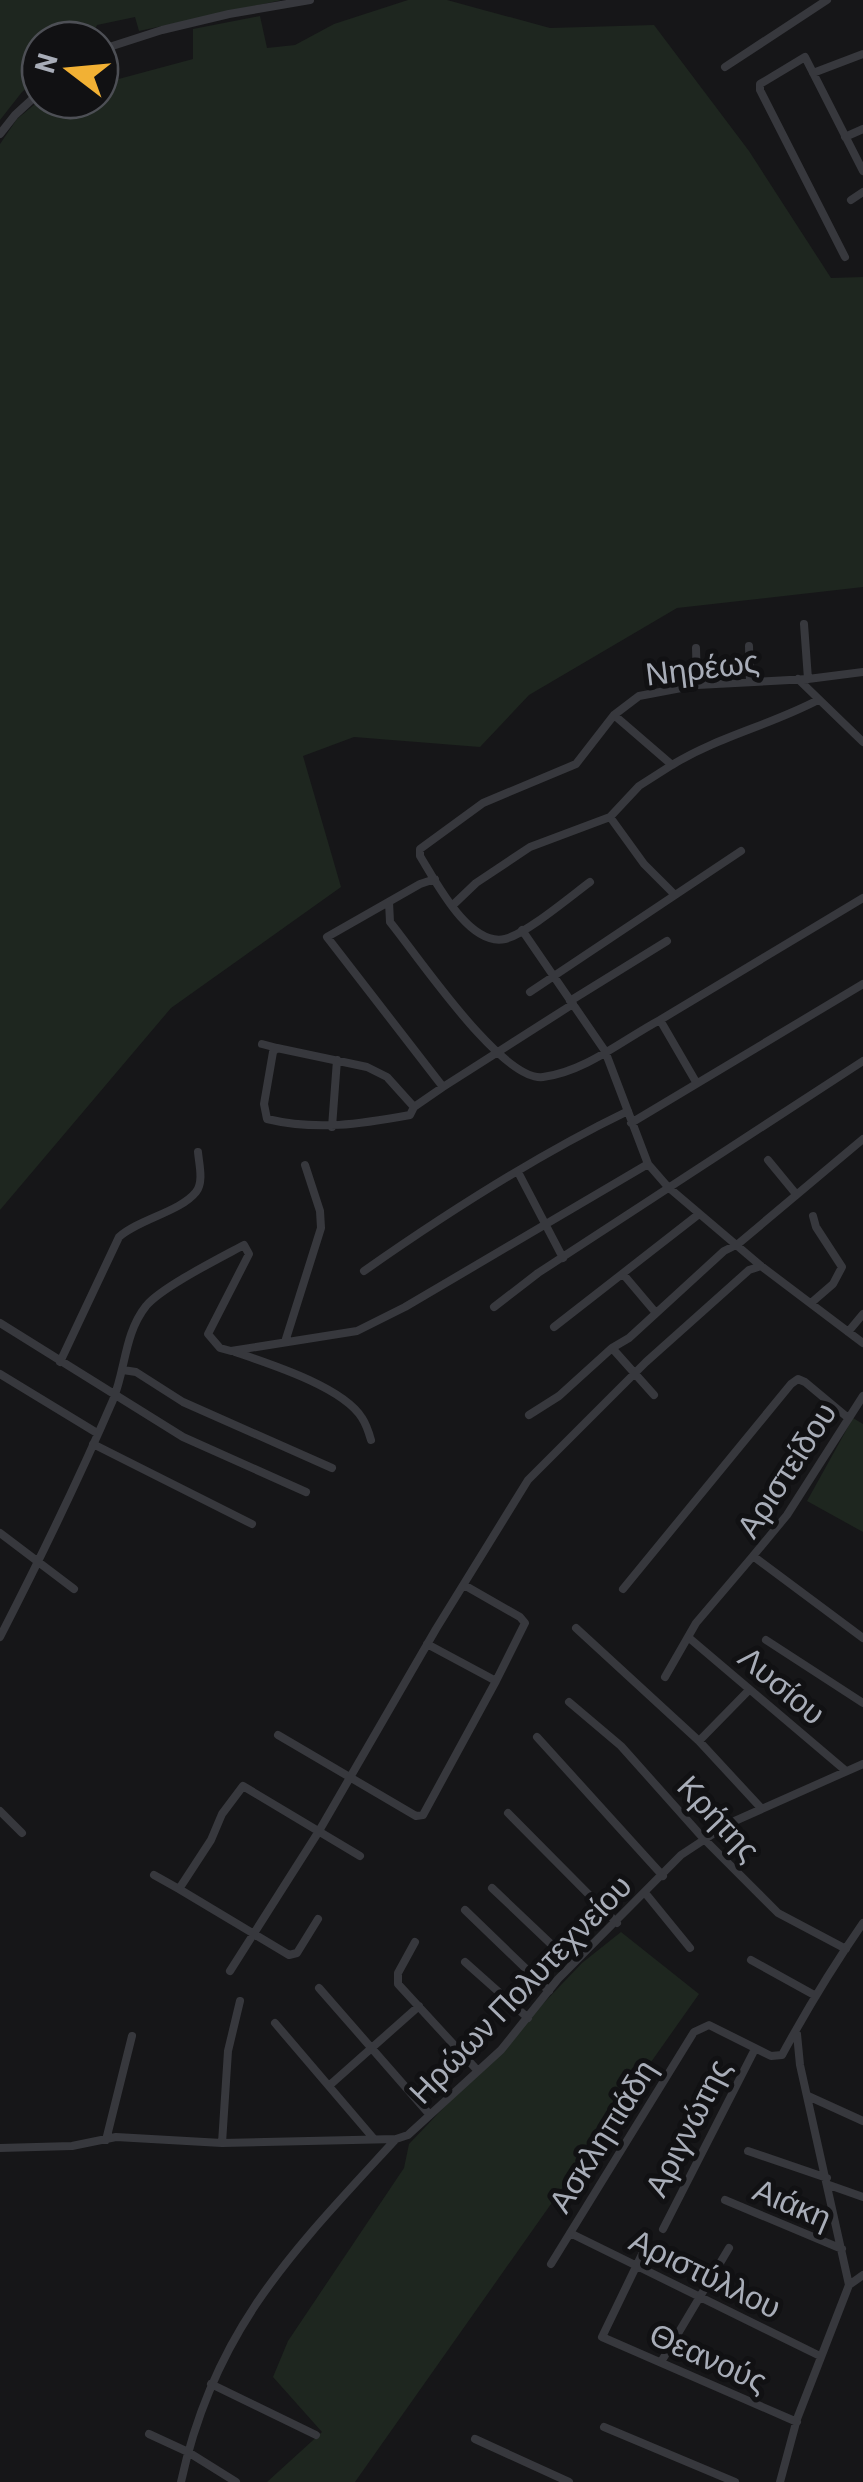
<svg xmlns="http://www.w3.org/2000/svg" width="863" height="2482" font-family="Barlow,sans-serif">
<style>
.green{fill:#1e261f}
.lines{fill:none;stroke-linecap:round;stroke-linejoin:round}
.street{stroke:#37383d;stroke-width:8}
.labels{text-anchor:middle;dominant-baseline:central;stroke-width:10;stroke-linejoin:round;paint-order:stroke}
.street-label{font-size:32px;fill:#a8adb8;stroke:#111113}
</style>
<rect width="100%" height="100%" fill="#161618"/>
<!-- green -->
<path class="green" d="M0,0H282L139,31L135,17L97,25L90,40H40V77L22,92L0,120Z
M408,0H447L550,28L654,25L749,151L831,278L863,277V587L677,608L529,695L480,747L354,737L303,756L341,887L171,1008L0,1210V144L17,119L40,100H100V84L193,59V29L260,16L267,48L295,45L334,24Z
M853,1418L863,1424V1532L807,1501Z
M621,1932L699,1994L355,2482H267L322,2432L273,2377L288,2341L404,2168L409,2144L582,1963Z"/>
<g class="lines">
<!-- street -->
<path class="street" d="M100,50L162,30L229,14L310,0
M725,67L827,0
M813,73L863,54
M0,134L15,115L40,92
M845,137L863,129
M851,200L863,192
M845,257L760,90V84L805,57L863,171
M804,624L808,679
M749,646L750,682
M696,648L697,685
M798,679L863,742
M672,765C717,737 771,725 818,700
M610,817L644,864L675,895
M435,879L420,884L327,937L443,1087L573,1004
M590,882C571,896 526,934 505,939C469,947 436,882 420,856V849L483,803L576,764L614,715L639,696L697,685L808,679L863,672
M389,902L390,922C417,955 502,1082 543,1077C585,1072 624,1039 660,1020
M453,905L476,883L530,847L610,817L639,786L672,765L614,715
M522,930L605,1051L648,1164L668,1187L761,1266L863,1343
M530,992L741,851
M570,1001L667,941
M262,1044L277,1048
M696,1082L660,1020L863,898
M414,1107L410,1115C361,1124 317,1131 267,1119L264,1104L273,1052L277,1048L367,1067L387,1077L414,1107L443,1087
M631,1123L863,984
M332,1127L337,1060
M768,1160L796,1194
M518,1172L563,1258
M364,1271C448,1212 535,1156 628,1111
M623,1274L656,1313
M811,1303L833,1284L842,1267L816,1227L813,1216
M494,1307L538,1273L863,1061
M0,1323L183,1437L306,1492
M554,1327L699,1214
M848,1332L863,1314
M285,1342L321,1228L320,1211L305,1165
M612,1348L629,1338L724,1251L738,1244L863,1139
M235,1352C270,1364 343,1387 362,1418C366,1424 369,1433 371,1440
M60,1362L119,1237C139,1219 180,1212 196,1192C204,1182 199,1164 198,1152
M123,1370L136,1372L183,1402L332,1468
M0,1374L97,1433
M863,1396L787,1515L753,1556L863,1638
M529,1415L559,1396L612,1348L654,1395
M93,1444L252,1524
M0,1533L74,1589
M623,1589L791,1384L798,1379L805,1382L847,1417
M576,1628L699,1741L761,1808
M0,1637C40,1559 78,1481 113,1400C126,1368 124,1334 146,1306C162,1287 220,1258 244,1245L249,1254L208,1334L220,1348L231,1351L357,1331L405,1307L648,1164
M688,1637L846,1771
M766,1640L863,1703
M427,1644L496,1681L525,1623L520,1617L464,1585
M665,1677L696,1623L753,1556
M569,1702L621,1746L704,1839L778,1913L846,1949
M278,1735L416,1816L423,1815L496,1681
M537,1737L663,1876
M699,1741L749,1690
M0,1811L22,1833
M508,1813L617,1923
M154,1875L179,1889
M492,1888L572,1964
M646,1894L690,1948
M465,1910L549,1991
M318,1919L297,1953L289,1955L179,1889L211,1840L222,1814L243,1786L360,1856
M415,1942L398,1973V1984L478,2071
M751,1960L816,1996
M465,1962L528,2018
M230,1971L319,1831L436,1629L528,1480L646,1362L749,1270L761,1266
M319,1988L430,2115
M275,2023L374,2139
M331,2084L419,2006
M808,2096L863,2121
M106,2140L132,2036
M222,2143L228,2051L240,2001
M0,2148L72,2146L116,2137L222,2143L396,2139L408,2135L501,2050L558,1979L681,1855L728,1824L863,1764
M748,2151L827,2178
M829,2185L863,2197
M725,2200L842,2249
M663,2229L755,2049
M570,2233L820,2356
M646,2246L602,2337L797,2422
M551,2264L694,2032L709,2025L771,2056L782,2055C806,2011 833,1966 863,1923
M849,2285L863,2275
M661,2362L729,2248
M211,2384L316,2435
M604,2427L735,2482
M149,2434L188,2452L236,2482
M475,2439L569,2482
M181,2482C214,2329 293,2251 395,2140
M780,2482L797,2419L849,2285L800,2065L797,2034"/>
</g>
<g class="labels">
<!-- street labels -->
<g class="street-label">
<text transform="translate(702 666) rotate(-7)">Νηρέως</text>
<text transform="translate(785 1469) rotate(-57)">Αριστείδου</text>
<text transform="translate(783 1684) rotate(40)">Λυσίου</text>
<text transform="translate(720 1817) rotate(47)">Κρήτης</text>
<text transform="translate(519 1988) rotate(-46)">Ηρώων Πολυτεχνείου</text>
<text transform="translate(686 2127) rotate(-63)">Αριγνώτης</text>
<text transform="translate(601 2135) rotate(-58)">Ασκληπιάδη</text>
<text transform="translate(793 2202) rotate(23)">Αιάκη</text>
<text transform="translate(706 2272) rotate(26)">Αριστύλλου</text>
<text transform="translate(709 2356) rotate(24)">Θεανούς</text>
</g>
</g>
<!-- north arrow -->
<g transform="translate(70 70) rotate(286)"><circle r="48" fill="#111113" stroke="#4d4f55" stroke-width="2.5"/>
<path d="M0-8L18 38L0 25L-18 38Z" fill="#f2b134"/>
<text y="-15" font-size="28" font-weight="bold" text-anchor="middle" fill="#a8adb8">N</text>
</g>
</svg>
